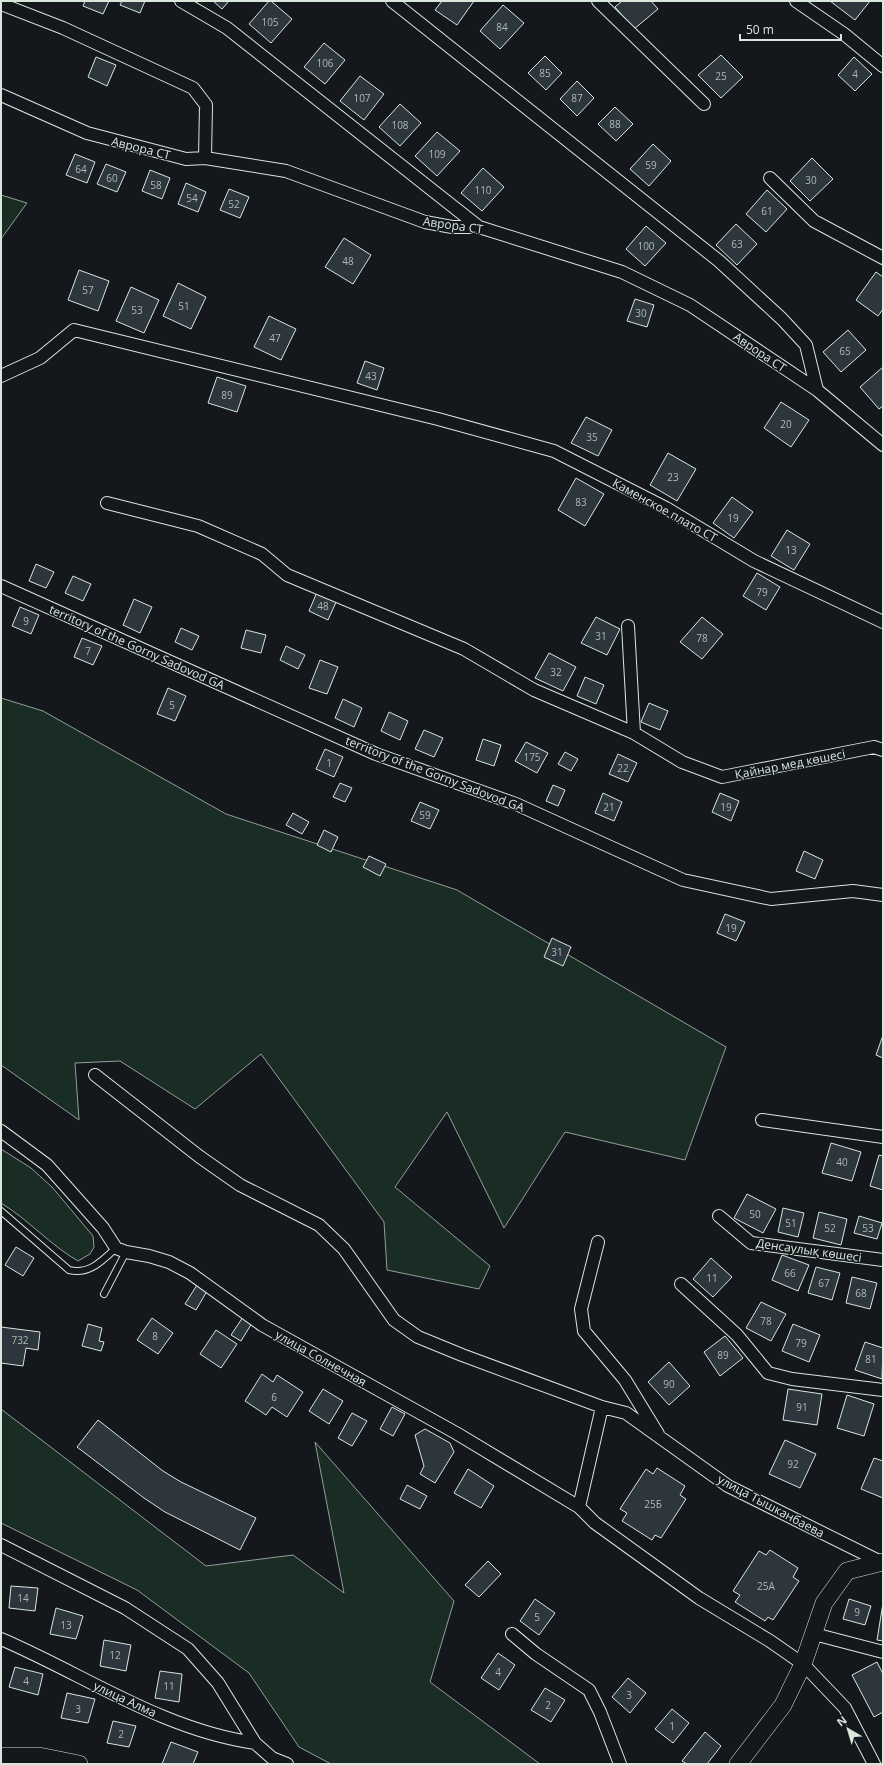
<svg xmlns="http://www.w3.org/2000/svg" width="884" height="1765" font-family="'Open Sans',sans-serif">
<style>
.green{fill:#1a2d24;stroke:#939e99}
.building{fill:#2c363c;stroke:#d8e6dc}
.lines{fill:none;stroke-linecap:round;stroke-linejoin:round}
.lane-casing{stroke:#d8e6dc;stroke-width:8}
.street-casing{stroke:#d8e6dc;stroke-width:14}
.secondary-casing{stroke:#d8e6dc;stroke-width:18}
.lane{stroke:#14181c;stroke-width:6}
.street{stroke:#14181c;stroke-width:12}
.secondary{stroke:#14181c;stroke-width:17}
.labels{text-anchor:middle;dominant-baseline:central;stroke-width:3;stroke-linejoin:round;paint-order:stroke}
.number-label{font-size:10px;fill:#adbab4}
.street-label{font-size:12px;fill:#d8e6dc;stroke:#14181c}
</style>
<rect width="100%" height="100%" fill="#14181c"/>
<!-- green -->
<path class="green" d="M1,195L27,203L1,239Z
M1,698L43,711L226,814L457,890L726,1047L685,1160L565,1132L504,1228L447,1112L395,1187L490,1266L479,1289L387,1270L384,1222L261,1054L195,1109L120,1061L75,1063L79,1120L1,1065Z
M1,1149L31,1168L52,1187L93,1236L94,1247L90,1254L78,1261C50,1245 29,1220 1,1203Z
M1,1409L206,1566L293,1555L344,1593L315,1442L454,1601L430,1682L540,1764H331L299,1747L249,1673L137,1590L1,1523Z"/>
<!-- building -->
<path class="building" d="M85,1H109L103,14L83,6Z
M122,1H145L140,13L120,5Z
M213,1H229L222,9Z
M269,1H271L292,19L271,43L249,24Z
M442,1H474L457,25L435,10Z
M622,1H651L658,9L634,29L615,7Z
M830,1H870L855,20Z
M503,5L524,23L500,49L480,31Z
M324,43L345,60L325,84L304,67Z
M721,55L743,77L721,98L698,75Z
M545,56L562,73L546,90L528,73Z
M96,57L116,65L107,86L88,77Z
M854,57L872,74L855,91L838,75Z
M360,76L384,94L364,120L340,101Z
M577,81L594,98L577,116L560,99Z
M400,104L421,123L400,146L379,127Z
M615,107L633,124L616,141L598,124Z
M437,132L460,151L437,176L415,156Z
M653,144L671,161L649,186L630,169Z
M75,154L95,162L87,183L66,175Z
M812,158L833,179L810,201L790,181Z
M106,164L126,172L117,192L97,184Z
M483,168L504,187L482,211L461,193Z
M150,170L170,178L162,199L142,191Z
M186,183L206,192L198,212L178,204Z
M229,189L249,197L240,218L220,210Z
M767,190L787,209L766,232L746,214Z
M736,224L757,244L737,265L716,245Z
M646,226L666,243L645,266L626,249Z
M344,238L371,255L353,284L325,267Z
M79,270L109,281L98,311L68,300Z
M876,272L883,277V309L878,316L856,300Z
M178,283L206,297L191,329L163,316Z
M131,287L159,300L144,333L116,321Z
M635,299L654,305L647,327L627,321Z
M269,316L296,329L281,360L254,347Z
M848,330L866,350L841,372L823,352Z
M365,361L384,368L377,390L357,383Z
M883,367V406L879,409L860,387Z
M217,377L246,386L237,412L208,403Z
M781,402L809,420L791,447L764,428Z
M586,417L612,430L598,456L571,443Z
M668,453L696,469L677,501L650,485Z
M576,478L604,494L585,526L558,510Z
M732,497L753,512L734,538L713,523Z
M787,530L810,544L794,570L771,556Z
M36,564L54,572L46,588L29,581Z
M757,573L780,587L766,610L743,596Z
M73,576L91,584L83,601L65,593Z
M317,592L337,600L328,620L309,611Z
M134,599L152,607L140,633L123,625Z
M20,607L39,615L31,634L12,626Z
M596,617L620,629L607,655L581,643Z
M702,617L723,634L702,659L680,642Z
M181,628L199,636L192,650L175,642Z
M246,630L266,635L261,653L241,648Z
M82,638L102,646L93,665L74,657Z
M286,646L305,655L298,669L280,660Z
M549,653L576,667L563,691L535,678Z
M320,660L338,667L327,694L309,688Z
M585,677L604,685L596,704L577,696Z
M168,688L186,696L175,721L157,714Z
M343,699L362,708L354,727L335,718Z
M649,703L668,711L660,730L641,722Z
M389,712L408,721L400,740L381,731Z
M424,730L443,738L434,757L415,749Z
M483,739L501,745L494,766L476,760Z
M526,742L548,753L537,773L515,761Z
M325,749L343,757L334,777L316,769Z
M565,752L578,759L571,771L558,764Z
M618,754L637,763L628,782L609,774Z
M340,783L352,788L345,802L333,797Z
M553,785L565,790L558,806L546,801Z
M603,793L622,802L614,821L595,813Z
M720,793L739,801L731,821L712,812Z
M420,802L439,810L430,829L411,821Z
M293,813L309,822L302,834L286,825Z
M324,830L338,837L331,852L317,845Z
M804,851L823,860L815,879L796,871Z
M369,856L386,864L380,876L363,867Z
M725,914L745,922L736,941L717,933Z
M552,938L571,947L563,966L544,957Z
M883,1035V1058L876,1055Z
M831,1143L861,1152L852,1181L822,1173Z
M879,1155L883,1156V1190L870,1186Z
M747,1194L776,1209L763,1233L734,1218Z
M783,1208L804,1213L798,1237L778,1232Z
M819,1212L847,1219L841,1245L813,1238Z
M859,1216L882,1223L877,1239L854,1233Z
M16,1247L34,1258L23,1276L5,1265Z
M782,1255L809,1265L798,1291L772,1280Z
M711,1258L732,1277L713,1297L693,1279Z
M816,1267L840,1273L832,1300L808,1293Z
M852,1277L877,1283L870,1309L846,1303Z
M197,1285L207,1291L196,1310L185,1304Z
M761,1302L786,1314L771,1341L746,1328Z
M243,1317L252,1323L241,1341L231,1335Z
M152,1318L173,1333L158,1354L137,1340Z
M88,1324L102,1328L99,1341L104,1342L101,1351L82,1346Z
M793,1324L820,1335L809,1362L782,1351Z
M1,1327L40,1332L38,1350L26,1348L23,1366L1,1363Z
M216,1330L237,1344L221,1368L200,1354Z
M725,1336L743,1358L720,1376L704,1352Z
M865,1342L883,1348L882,1379L855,1370Z
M669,1362L690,1386L669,1405L648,1382Z
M262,1374L273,1382L277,1375L303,1392L287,1417L272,1407L266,1415L245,1401Z
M323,1389L343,1401L329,1424L309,1411Z
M788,1389L822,1394L817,1425L783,1420Z
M847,1395L874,1404L864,1436L837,1428Z
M392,1407L405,1414L393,1436L380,1429Z
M352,1413L367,1421L352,1446L338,1438Z
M98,1420L163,1471L181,1482L256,1518L240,1550L165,1512L144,1498L77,1447Z
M425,1429L450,1443L454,1452L435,1483L420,1474L424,1466L415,1435Z
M785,1440L816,1454L800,1488L769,1474Z
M874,1458L883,1461V1498L861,1489Z
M657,1468L685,1486L680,1495L686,1499L661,1538L655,1535L652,1540L622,1521L627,1513L620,1509L646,1469L653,1474Z
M468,1469L494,1486L481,1508L454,1493Z
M407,1485L427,1496L420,1509L400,1499Z
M770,1550L798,1568L793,1577L799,1581L773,1620L768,1617L765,1621L735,1602L740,1595L733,1591L759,1551L766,1555Z
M488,1561L501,1574L479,1597L465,1585Z
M11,1586L38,1588L35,1611L9,1608Z
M535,1599L555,1613L539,1635L520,1621Z
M849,1599L871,1606L865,1625L843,1619Z
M883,1603V1641L877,1640Z
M56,1608L83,1616L76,1639L50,1634Z
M104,1640L131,1645L126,1671L100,1666Z
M498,1653L515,1665L499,1690L481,1678Z
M877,1662L883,1674V1712L874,1717L852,1675Z
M15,1667L43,1674L38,1695L9,1687Z
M160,1671L182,1674L179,1702L155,1698Z
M628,1678L646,1693L630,1713L612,1697Z
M545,1688L565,1700L551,1722L531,1710Z
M67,1693L95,1699L88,1723L61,1718Z
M672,1709L689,1723L673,1743L655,1729Z
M113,1721L136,1726L129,1747L107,1743Z
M705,1732L721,1746L707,1764H687L682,1761Z
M171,1742L198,1752L193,1764H162Z"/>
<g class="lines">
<!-- lane casing -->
<g class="lane-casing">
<path id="lane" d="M1,1211L69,1270C89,1275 102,1261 116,1248
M104,1294L126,1252"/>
</g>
<!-- street casing -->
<g class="street-casing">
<path id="street" d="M181,1L227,28L479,227
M392,1L719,261L782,319L806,345L817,390
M598,1L704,104
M796,1L844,34L883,66
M1,4L63,28L193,88L206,105L205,158
M1,95L87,133L186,159L205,158L286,171L425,222L452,227H479L622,272L690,305L817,390L883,445
M770,178L814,221L883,258
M1,376L40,358L74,330L438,419L554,451L666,508L754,561L883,622
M107,503L198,526L262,554L287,575L464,649L534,690L634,733L682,762L722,777L874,747L883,750
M1,586L376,754L516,804L683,880L771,899L853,891L883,895
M628,626L634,733
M95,1075L200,1157L240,1185L319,1225L344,1249L394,1320L418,1337L462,1355L602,1407L626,1413L728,1486L879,1561
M762,1120L883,1137
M1,1131L47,1165L103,1228L116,1248L126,1252L149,1256L169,1262L190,1273L262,1325L456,1433L579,1507L602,1407
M719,1216L751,1243L883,1260
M598,1242L581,1309L584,1331L625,1380L658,1434
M681,1284L737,1335L768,1373L792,1379L883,1390
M579,1507L595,1523L699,1598L770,1641L803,1664L845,1708L874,1764
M1,1545L125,1608L188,1649L218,1683L255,1743L272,1758L287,1764
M512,1634L536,1654L589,1690L600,1712L620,1764
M814,1634L883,1652
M1,1639C85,1675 163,1730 255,1743"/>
</g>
<!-- secondary casing -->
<g class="secondary-casing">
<path id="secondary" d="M1,1756H39L79,1764
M738,1764L783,1705L803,1664L824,1603L847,1571L883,1562"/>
</g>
<!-- lane -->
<use href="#lane" class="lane"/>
<!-- street -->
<use href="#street" class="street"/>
<!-- secondary -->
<use href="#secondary" class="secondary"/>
</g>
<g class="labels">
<!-- number labels -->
<g class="number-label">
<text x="270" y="22">105</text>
<text x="502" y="27">84</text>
<text x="325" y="63">106</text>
<text x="545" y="73">85</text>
<text x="855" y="74">4</text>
<text x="721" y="76">25</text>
<text x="362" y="98">107</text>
<text x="577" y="98">87</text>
<text x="615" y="124">88</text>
<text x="400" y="125">108</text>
<text x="437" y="154">109</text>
<text x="651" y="165">59</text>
<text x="81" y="169">64</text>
<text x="112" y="178">60</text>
<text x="811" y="180">30</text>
<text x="156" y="185">58</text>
<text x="483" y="190">110</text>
<text x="192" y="198">54</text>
<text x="234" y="204">52</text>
<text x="767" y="211">61</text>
<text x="737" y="244">63</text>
<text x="646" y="246">100</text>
<text x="348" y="261">48</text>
<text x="88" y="290">57</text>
<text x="184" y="306">51</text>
<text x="137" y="310">53</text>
<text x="641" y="313">30</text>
<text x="275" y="338">47</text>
<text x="845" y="351">65</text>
<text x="371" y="376">43</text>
<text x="227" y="395">89</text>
<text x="786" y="424">20</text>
<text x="592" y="437">35</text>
<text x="673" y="477">23</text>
<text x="581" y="502">83</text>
<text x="733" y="518">19</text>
<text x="791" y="550">13</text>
<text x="762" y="592">79</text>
<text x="323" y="606">48</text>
<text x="26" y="621">9</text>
<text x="601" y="636">31</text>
<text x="702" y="638">78</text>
<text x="88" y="651">7</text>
<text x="556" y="672">32</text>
<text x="172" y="705">5</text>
<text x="532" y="757">175</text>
<text x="329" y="763">1</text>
<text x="623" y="768">22</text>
<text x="609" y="807">21</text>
<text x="726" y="807">19</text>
<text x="425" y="815">59</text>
<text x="731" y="928">19</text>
<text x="557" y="952">31</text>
<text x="842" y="1162">40</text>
<text x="755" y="1214">50</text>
<text x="791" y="1223">51</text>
<text x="830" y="1228">52</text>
<text x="868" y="1228">53</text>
<text x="790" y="1273">66</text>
<text x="712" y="1278">11</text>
<text x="824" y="1283">67</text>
<text x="861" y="1293">68</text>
<text x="766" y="1321">78</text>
<text x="155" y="1336">8</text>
<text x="20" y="1340">732</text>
<text x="801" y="1343">79</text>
<text x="723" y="1355">89</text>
<text x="871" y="1359">81</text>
<text x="669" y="1384">90</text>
<text x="274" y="1397">6</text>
<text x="802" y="1407">91</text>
<text x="793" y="1464">92</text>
<text x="653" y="1504">25Б</text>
<text x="766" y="1586">25А</text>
<text x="23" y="1598">14</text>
<text x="857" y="1612">9</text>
<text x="537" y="1617">5</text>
<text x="66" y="1625">13</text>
<text x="115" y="1655">12</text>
<text x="498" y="1672">4</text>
<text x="26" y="1681">4</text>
<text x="169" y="1686">11</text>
<text x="629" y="1695">3</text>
<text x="548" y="1705">2</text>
<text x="78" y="1709">3</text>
<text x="672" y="1726">1</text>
<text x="121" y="1734">2</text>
</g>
<!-- street labels -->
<g class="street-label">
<text transform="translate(141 148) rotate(14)">Аврора СТ</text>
<text transform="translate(453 225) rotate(8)">Аврора СТ</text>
<text transform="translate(760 352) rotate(34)">Аврора СТ</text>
<text transform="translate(665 510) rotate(29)">Каменское плато СТ</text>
<text transform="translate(137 647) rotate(24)">territory of the Gorny Sadovod GA</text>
<text transform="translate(790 764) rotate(-11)">Қайнар мед көшесі</text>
<text transform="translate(435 774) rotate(21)">territory of the Gorny Sadovod GA</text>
<text transform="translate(809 1250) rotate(8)">Денсаулық көшесі</text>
<text transform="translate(321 1358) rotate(29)">улица Солнечная</text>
<text transform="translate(771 1506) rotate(28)">улица Тышканбаева</text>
<text transform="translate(125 1699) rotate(25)">улица Алма</text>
</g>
</g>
<!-- border -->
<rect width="884" height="1765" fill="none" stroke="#d8e6dc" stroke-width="4"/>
<!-- north arrow -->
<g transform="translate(848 1729) rotate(322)" stroke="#14181c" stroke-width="3" paint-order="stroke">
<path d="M0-3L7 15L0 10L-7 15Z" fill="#d8e6dc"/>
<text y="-6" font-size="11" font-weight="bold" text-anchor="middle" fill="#d8e6dc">N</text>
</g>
<!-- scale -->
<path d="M740 34v6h101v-6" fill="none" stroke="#d8e6dc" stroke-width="2"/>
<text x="746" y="34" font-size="12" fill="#d8e6dc" stroke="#14181c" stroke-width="3" paint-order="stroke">50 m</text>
</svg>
